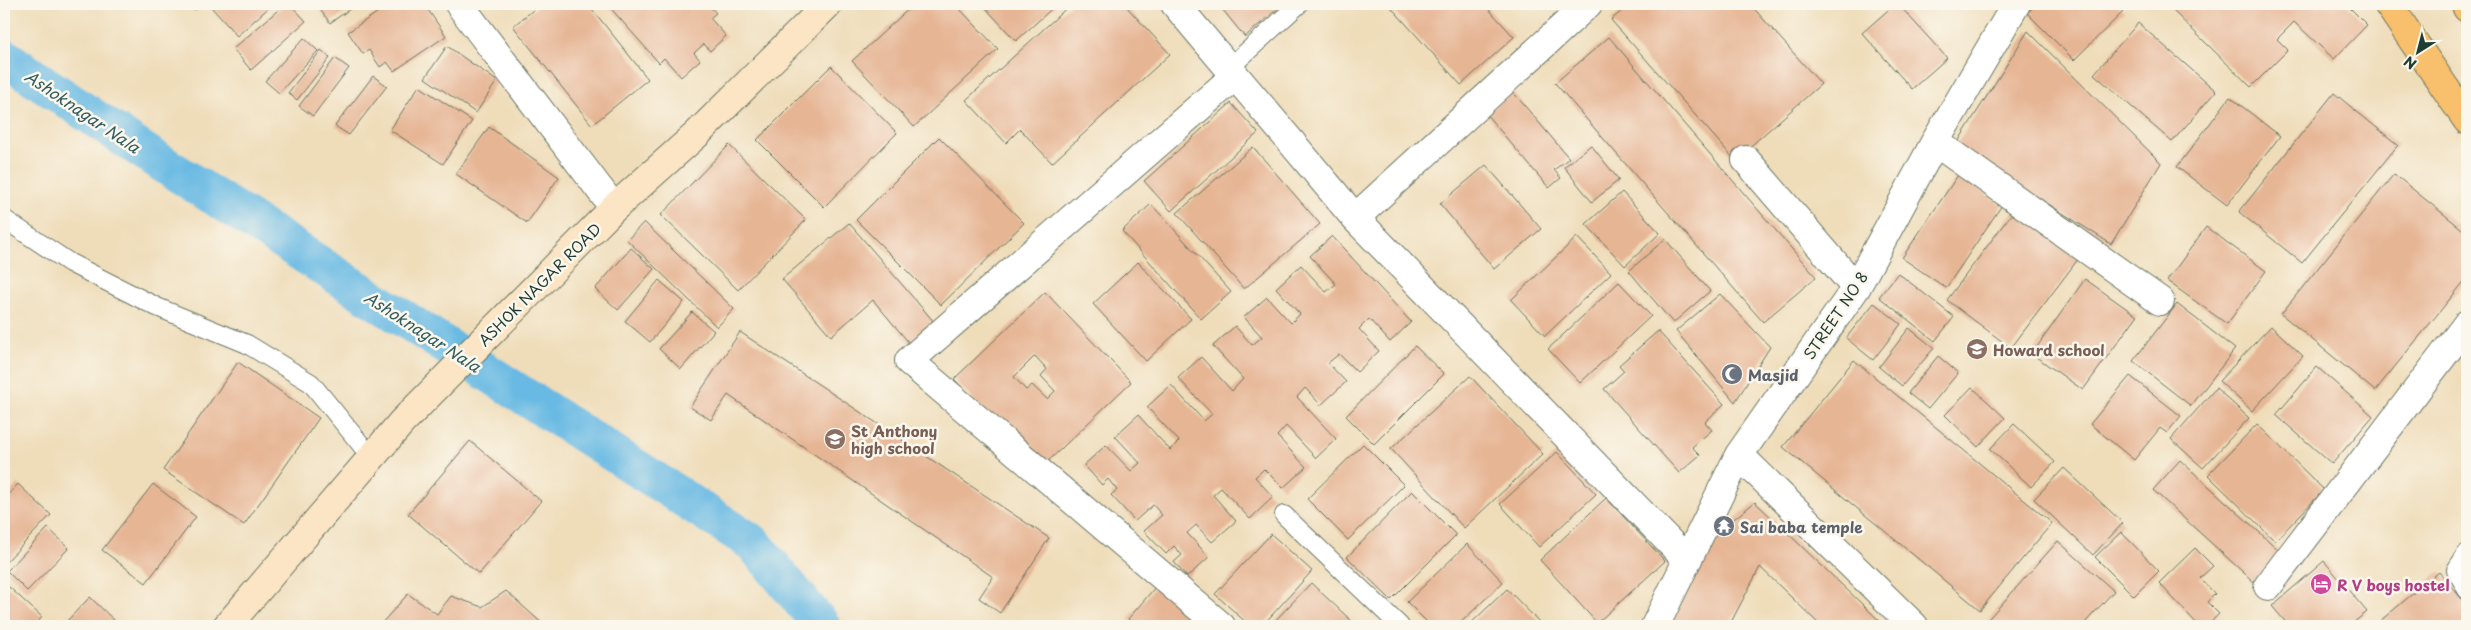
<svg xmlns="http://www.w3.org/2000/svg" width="2471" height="630" font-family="'Playpen Sans',sans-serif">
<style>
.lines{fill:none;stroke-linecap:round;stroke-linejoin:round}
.canal{stroke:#68b9e3;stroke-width:38}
.building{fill:#e6b594;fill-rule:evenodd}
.service-casing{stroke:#687563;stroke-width:20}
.minor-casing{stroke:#687563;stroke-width:30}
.secondary-casing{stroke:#687563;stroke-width:30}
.primary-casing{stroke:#687563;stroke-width:30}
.service{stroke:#fff;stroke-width:18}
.minor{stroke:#fff;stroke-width:28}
.secondary{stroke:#fce5c4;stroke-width:28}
.primary{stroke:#f8bf6c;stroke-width:28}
.labels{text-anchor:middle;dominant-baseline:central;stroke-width:5;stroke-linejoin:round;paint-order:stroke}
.street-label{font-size:15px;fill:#1f3d34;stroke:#fbf7ec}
.education-label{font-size:15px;font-weight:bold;fill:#785e54;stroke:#fbf7ec;text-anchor:start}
.worship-label{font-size:15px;font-weight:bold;fill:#5b616d;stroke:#fbf7ec;text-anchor:start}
.hotel-label{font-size:15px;font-weight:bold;fill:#b23c85;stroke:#fbf7ec;text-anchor:start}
.water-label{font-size:16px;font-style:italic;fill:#315c60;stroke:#fbf7ec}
</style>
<rect width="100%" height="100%" fill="#fbf7ec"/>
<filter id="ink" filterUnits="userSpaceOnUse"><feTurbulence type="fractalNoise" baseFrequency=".02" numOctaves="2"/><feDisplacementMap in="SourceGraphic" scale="10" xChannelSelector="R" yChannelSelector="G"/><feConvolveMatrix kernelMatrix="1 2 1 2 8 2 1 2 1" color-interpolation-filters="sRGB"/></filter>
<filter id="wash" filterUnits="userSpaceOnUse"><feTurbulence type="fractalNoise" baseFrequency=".0096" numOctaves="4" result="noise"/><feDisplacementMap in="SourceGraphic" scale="20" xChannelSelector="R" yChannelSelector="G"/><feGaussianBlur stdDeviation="1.12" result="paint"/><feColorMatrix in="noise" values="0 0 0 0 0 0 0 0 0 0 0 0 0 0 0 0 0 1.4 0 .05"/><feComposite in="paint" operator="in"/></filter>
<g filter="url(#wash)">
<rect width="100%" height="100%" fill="#efddba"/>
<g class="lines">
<!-- canal -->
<path class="canal" d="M4,57L143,151L753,543L822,626"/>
</g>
<g id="blocks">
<!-- building -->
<path class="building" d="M190,4H203L195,10Z
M214,4H273L237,36L211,7Z
M285,4H290L306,21L251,70L233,49Z
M316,4H357L330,23Z
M390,4H424L446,36L394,71L387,62L380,67L369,50L363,54L348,32Z
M541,4H588L648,79L592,125L513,26Z
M607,4H708L716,13L710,18L726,36L710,51L704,44L694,53L700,60L681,77L664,58L659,63Z
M914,4H955L998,49L914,127L852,61Z
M982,4H1057L1016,41Z
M1071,4H1124L1170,54L1052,163L1020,129L1006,143L966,100Z
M1218,4H1283L1245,37Z
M1388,4H1484L1514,37L1461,85Z
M1630,4H1750L1821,84L1735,160L1611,20Z
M1895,4H1898L1947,58L1912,89L1862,33Z
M2037,4H2116L2124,11L2074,60L2027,13Z
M2166,4H2346L2367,25L2334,59L2294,22L2277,39L2288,50L2251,87Z
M2138,23L2216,91L2172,142L2094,74Z
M2028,31L2161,163L2111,244L1956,145Z
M1609,37L1816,277L1763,322L1555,83Z
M304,38L318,51L279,93L265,81Z
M447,46L497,81L476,113L425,78Z
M321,50L330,58L297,100L288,93Z
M335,58L349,68L313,116L299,106Z
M831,66L897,133L824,207L757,140Z
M373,76L387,86L349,135L335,126Z
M419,86L472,121L443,164L390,130Z
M1513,92L1569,158L1554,170L1561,178L1549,188L1486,114Z
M2334,93L2398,145L2302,263L2239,212Z
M2230,97L2280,136L2227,205L2177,167Z
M1231,103L1258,133L1171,211L1144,181Z
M489,127L559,177L527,223L456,174Z
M939,137L1024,223L941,305L856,220Z
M729,145L806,220L738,290L661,215Z
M1591,145L1619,180L1592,202L1564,167Z
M1253,147L1320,224L1244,289L1177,213Z
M1486,165L1541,229L1494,269L1440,204Z
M2394,174L2467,233V278L2375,391L2281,314Z
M1958,175L2002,205L1946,288L1902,258Z
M1622,192L1660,233L1625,266L1586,224Z
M1151,204L1231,292L1201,319L1122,231Z
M2015,209L2079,258L2011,348L1947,300Z
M644,222L734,309L717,327L627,240Z
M849,223L935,323L910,344L873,300L831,336L782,279Z
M2206,227L2266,271L2227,324L2167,281Z
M1332,236L1411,322L1390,342L1369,319L1359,329L1379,351L1357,372L1339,354L1328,363L1346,382L1321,405L1305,388L1297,397L1336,439L1316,458L1286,426L1277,436L1306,467L1283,488L1264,469L1255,477L1273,497L1250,519L1221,488L1213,495L1236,521L1212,542L1196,525L1187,533L1209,557L1187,577L1174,562L1182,555L1174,546L1166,554L1144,531L1162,515L1153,505L1135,521L1111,495L1117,490L1108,479L1102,485L1084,465L1106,445L1131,471L1140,463L1115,436L1138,415L1170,450L1179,441L1147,407L1171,385L1204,421L1212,414L1178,378L1201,357L1232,391L1243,379L1213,346L1235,326L1252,345L1262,337L1244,317L1267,297L1291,323L1300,314L1276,288L1301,265L1326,292L1336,284L1310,256Z
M1577,237L1611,273L1545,336L1511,300Z
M1665,239L1710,291L1673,323L1629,271Z
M631,248L654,269L618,310L595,289Z
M1138,262L1191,319L1146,361L1093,304Z
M1898,273L1954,317L1935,341L1879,297Z
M2085,279L2137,316L2083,390L2032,354Z
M659,280L684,302L650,342L625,321Z
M1619,282L1651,316L1580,383L1548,349Z
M1045,292L1131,382L1040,469L954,379ZM1035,356L1047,369L1041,376L1055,391L1047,399L1032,385L1026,390L1014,377Z
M1720,294L1770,347L1735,402L1676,331Z
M1874,303L1901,324L1873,360L1846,338Z
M2177,304L2235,349L2191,406L2133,361Z
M692,312L714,331L681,369L659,349Z
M2271,326L2303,356L2252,411L2219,381Z
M1909,328L1934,348L1902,386L1879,367Z
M1658,331L1724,404L1705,422L1712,430L1692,447L1700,455L1679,473L1604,389L1624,371L1619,365Z
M740,332L1049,538L1000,613L979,598L993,577L728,395L711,420L690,407Z
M1415,346L1444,374L1374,444L1346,416Z
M1938,356L1958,373L1928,409L1908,393Z
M1854,360L2052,523L1980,610L1783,447Z
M238,362L319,418L244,525L163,470Z
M2317,367L2373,416L2332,464L2276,415Z
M1470,376L1543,454L1464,528L1391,449Z
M2130,376L2181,416L2167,433L2160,428L2134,460L2090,424Z
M1972,387L2005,418L1978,447L1945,415Z
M2216,388L2249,418L2203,468L2171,439Z
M2014,424L2055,462L2031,487L1990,449Z
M2257,424L2324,490L2275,541L2208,475Z
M470,441L541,501L479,574L408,514Z
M1363,444L1404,485L1348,540L1307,499Z
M1557,452L1596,494L1539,547L1500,504Z
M2180,460L2282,553L2255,583L2153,490Z
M2064,468L2123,523L2093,555L2034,499Z
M18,484L51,515L4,564V499Z
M153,484L196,517L146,583L102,550Z
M1412,491L1456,535L1391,600L1347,557Z
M1606,498L1665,561L1597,623L1540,560Z
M1755,502L1885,626H1821L1760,567L1729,626H1667L1715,534Z
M48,528L69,548L27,591L7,571Z
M2121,532L2159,571L2134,596L2095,557Z
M1271,534L1312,571L1262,626H1250L1215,594Z
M2058,541L2114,591L2082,626H1982Z
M1467,544L1503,582L1457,626H1431L1407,602Z
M2195,548L2213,566L2200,578L2215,594L2207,602L2219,614L2206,626H2199L2159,583Z
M2324,561L2367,612L2349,626H2289L2272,606Z
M2439,572L2467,605V626H2374Z
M1311,583L1357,626H1270Z
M1158,584L1202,623L1199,626H1136L1128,619Z
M9,587L42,617L34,626H4V593Z
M1507,589L1543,626H1468Z
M506,591L545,626H379L408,594L437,614L451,596L482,607Z
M90,597L120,626H62Z
M2140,619L2147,626H2132Z"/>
</g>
</g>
<g filter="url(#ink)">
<use href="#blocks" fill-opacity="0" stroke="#687563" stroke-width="1"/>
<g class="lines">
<!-- service casing -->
<g class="service-casing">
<path id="service" d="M1229,68L1299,4
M4,219L70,263L157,307L247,344L311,383L371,457
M1284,515L1400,626
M2467,553L2456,570L2467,590"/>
</g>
<!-- minor casing -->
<g class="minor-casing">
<path id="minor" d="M459,4L614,208
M1175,4L1355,218L1687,560
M1935,142L2160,301
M1746,160L1856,288
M1355,218L1588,4
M1739,455L1914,626
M2268,586L2467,324
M1221,626L909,361L1235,76
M1655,626L1739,455L1856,288L1935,142L2016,4"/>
</g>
<!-- secondary casing -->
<g class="secondary-casing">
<path id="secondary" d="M227,626L402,422L614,208L696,135L828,4"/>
</g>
<!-- primary casing -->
<g class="primary-casing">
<path id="primary" d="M2388,4L2467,120
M2465,4L2467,8"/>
</g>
<!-- service -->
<use href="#service" class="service"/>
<!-- minor -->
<use href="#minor" class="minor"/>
<!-- secondary -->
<use href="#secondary" class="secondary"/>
<!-- primary -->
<use href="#primary" class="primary"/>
</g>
</g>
<!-- icons -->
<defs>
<g id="school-disc" transform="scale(1.125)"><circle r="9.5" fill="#8d6e63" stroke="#fbf7ec"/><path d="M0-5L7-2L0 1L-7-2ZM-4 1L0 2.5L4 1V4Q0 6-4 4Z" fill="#fff"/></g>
<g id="mosque-disc" transform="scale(1.125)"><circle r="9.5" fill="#6b7280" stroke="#fbf7ec"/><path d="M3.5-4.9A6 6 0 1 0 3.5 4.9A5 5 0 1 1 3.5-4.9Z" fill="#fff"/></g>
<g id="temple-disc" transform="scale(1.125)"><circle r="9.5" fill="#6b7280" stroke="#fbf7ec"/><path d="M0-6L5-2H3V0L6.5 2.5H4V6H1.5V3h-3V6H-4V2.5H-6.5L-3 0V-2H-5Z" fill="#fff"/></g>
<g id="hotel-disc" transform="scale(1.125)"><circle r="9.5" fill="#d1479c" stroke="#fbf7ec"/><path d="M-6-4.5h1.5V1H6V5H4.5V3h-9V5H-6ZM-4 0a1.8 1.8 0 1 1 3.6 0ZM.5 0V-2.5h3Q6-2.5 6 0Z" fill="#fff"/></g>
</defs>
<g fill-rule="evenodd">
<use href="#school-disc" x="1977" y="349"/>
<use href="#mosque-disc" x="1732" y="374"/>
<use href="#school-disc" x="835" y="439"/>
<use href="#temple-disc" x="1724" y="526"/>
<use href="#hotel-disc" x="2321" y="584"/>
</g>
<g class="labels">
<!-- street labels -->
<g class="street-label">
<text transform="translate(539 284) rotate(-45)">ASHOK NAGAR ROAD</text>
<text transform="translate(1835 315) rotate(-56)">STREET NO 8</text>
</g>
<!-- education labels -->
<g class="education-label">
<text x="1993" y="349">Howard school</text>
<text x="851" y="430">St Anthony<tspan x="851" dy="17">high school</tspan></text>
</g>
<!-- worship labels -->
<g class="worship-label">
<text x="1748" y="374">Masjid</text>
<text x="1740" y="526">Sai baba temple</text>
</g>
<!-- hotel labels -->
<g class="hotel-label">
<text x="2337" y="584">R V boys hostel</text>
</g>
<!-- water labels -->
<g class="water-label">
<text transform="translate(83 111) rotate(34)">Ashoknagar Nala</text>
<text transform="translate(423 331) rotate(33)">Ashoknagar Nala</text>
</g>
</g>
<!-- margin -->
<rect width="2471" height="630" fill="none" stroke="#fbf7ec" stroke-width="20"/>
<!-- north arrow -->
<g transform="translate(2418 52) rotate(216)" stroke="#fbf7ec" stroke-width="4" paint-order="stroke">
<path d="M0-4L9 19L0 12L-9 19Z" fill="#1f3d34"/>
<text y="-8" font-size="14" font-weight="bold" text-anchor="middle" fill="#1f3d34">N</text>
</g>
</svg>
